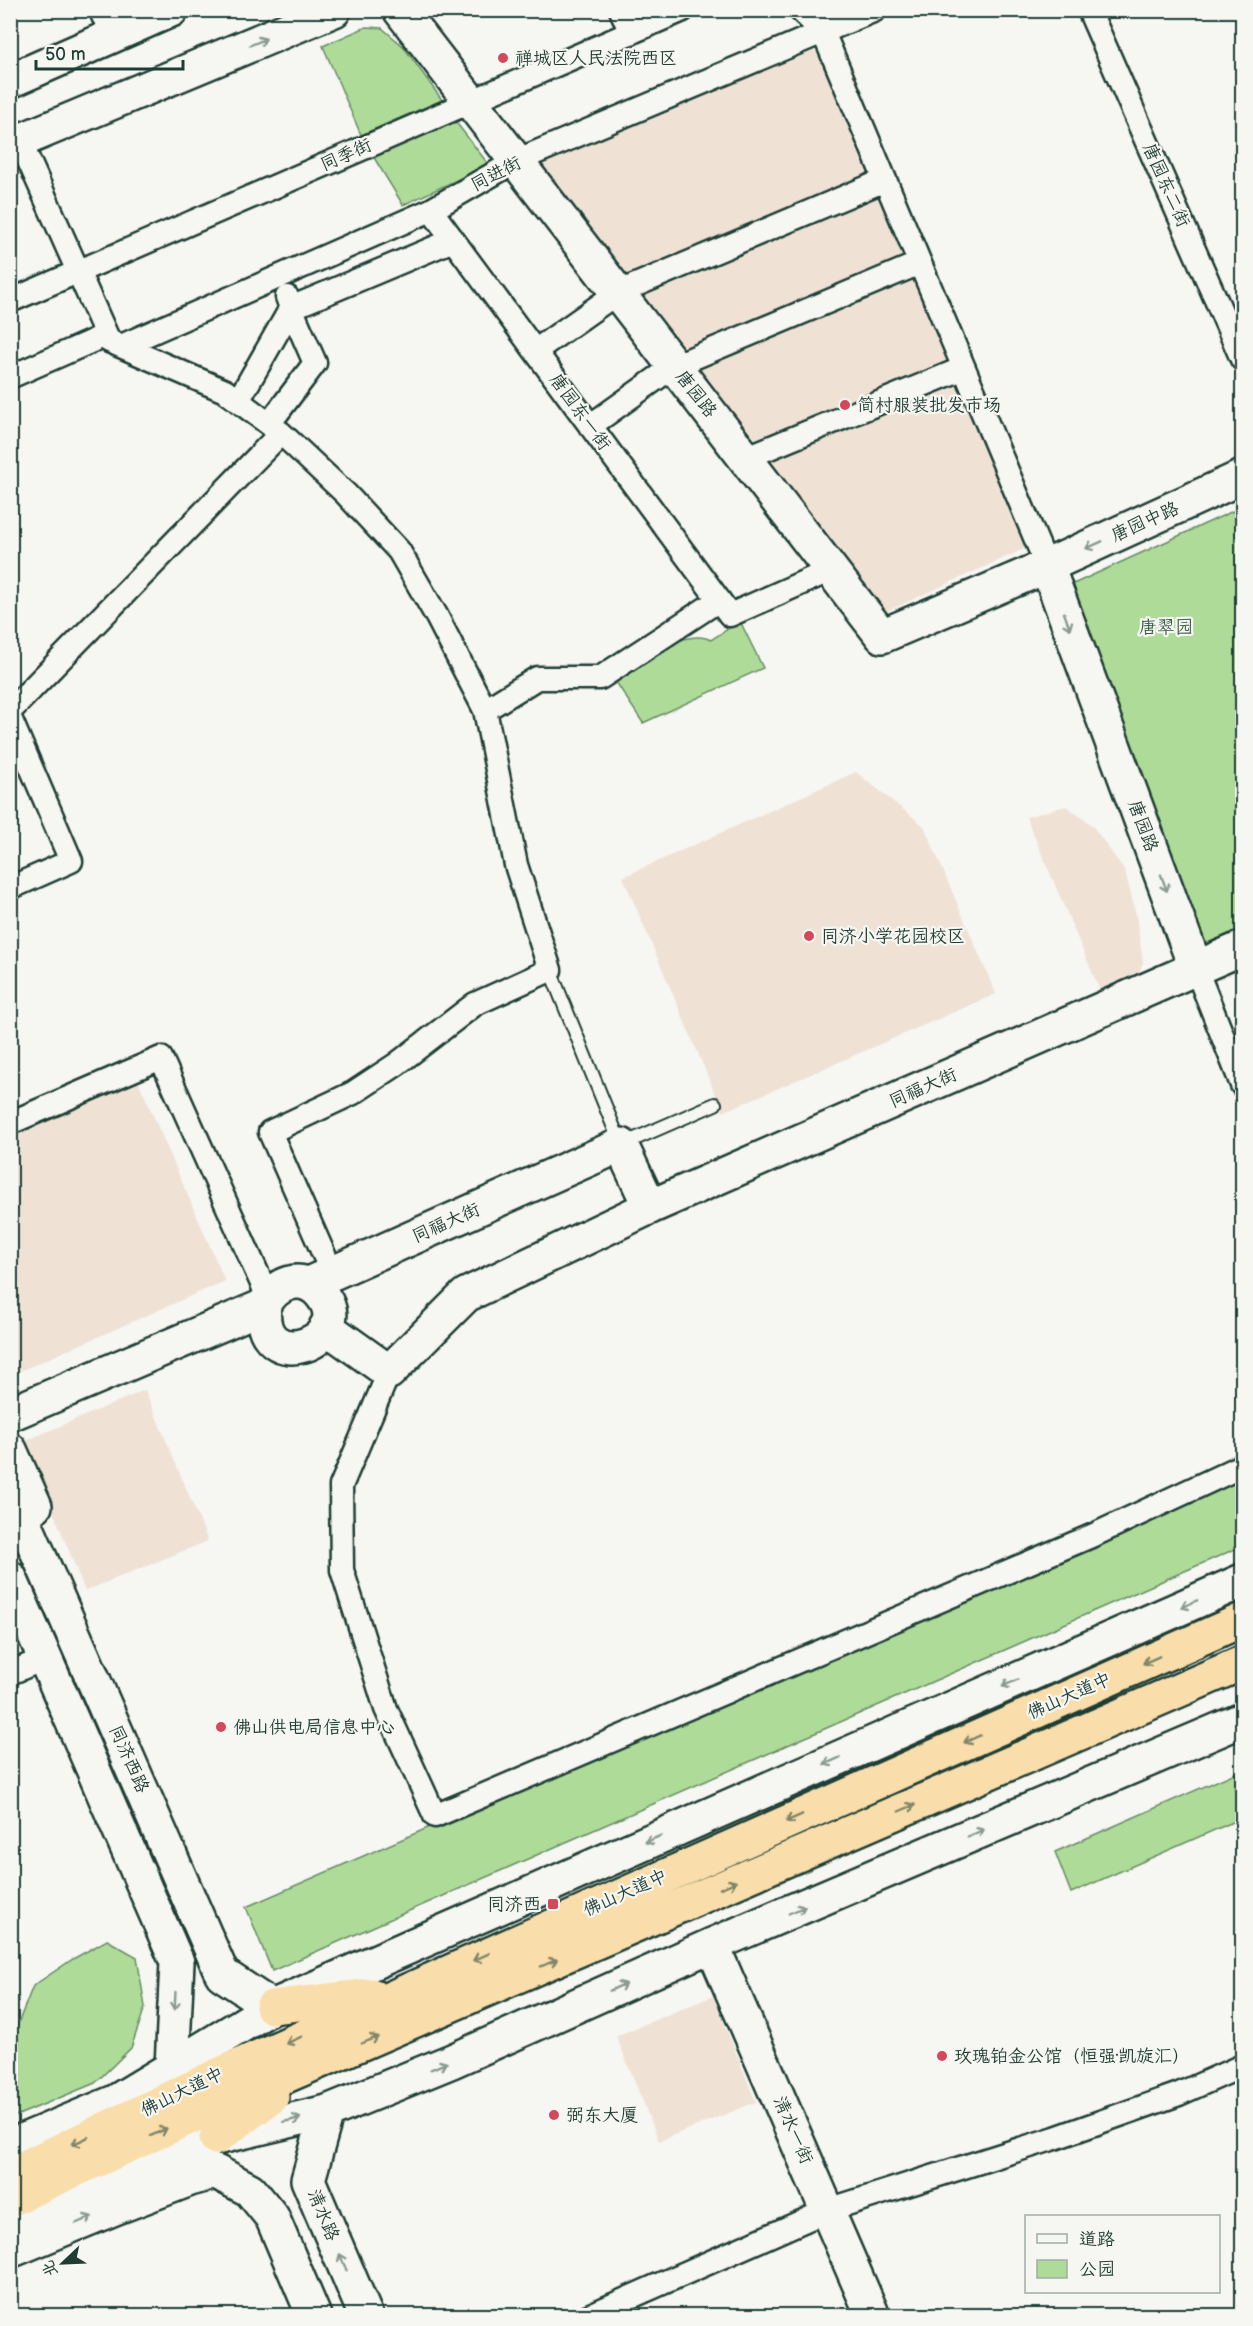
<svg xmlns="http://www.w3.org/2000/svg" width="1253" height="2326" font-family="'Balsamiq Sans','LXGW WenKai TC',sans-serif">
<style>
.built{fill:#efe2d5}
.green{fill:#afdb99;stroke:#678c66;stroke-width:1.5}
.lines{fill:none;stroke-linecap:round;stroke-linejoin:round}
.lane-casing{stroke:#1f3d34;stroke-width:16}
.street-casing{stroke:#1f3d34;stroke-width:27}
.secondary-casing{stroke:#1f3d34;stroke-width:38}
.highway-casing{stroke:#1f3d34;stroke-width:38}
.lane{stroke:#f6f6f2;stroke-width:12}
.street{stroke:#f6f6f2;stroke-width:22}
.secondary{stroke:#f6f6f2;stroke-width:33}
.highway{stroke:#f9deab;stroke-width:33}
.oneway{stroke:#8a9a93}
.oneway2{stroke:#81856a}
.poi-dot{fill:#d1495b;stroke:#f6f6f2;stroke-width:2}
.labels{text-anchor:middle;dominant-baseline:central;stroke-width:4.5;stroke-linejoin:round;paint-order:stroke}
.poi-label{font-size:18px;fill:#1f3d34;stroke:#f6f6f2;text-anchor:start}
.street-label{font-size:18px;fill:#1f3d34;stroke:#f6f6f2}
.park-label{font-size:18px;fill:#3c5d48;stroke:#f6f6f2}
</style>
<rect width="100%" height="100%" fill="#f6f6f2"/>
<filter id="ink" filterUnits="userSpaceOnUse"><feTurbulence type="fractalNoise" baseFrequency=".0167" numOctaves="2"/><feDisplacementMap in="SourceGraphic" scale="12" xChannelSelector="R" yChannelSelector="G"/><feConvolveMatrix kernelMatrix="1 2 1 2 8 2 1 2 1" color-interpolation-filters="sRGB"/></filter>
<g filter="url(#ink)">
<!-- built -->
<path class="built" d="M813,49L825,60L1026,548L881,614L534,168Z
M856,772L924,826L996,994L723,1112L623,877Z
M1066,806L1092,825L1125,871L1136,915L1143,962L1134,987L1104,1000L1026,817Z
M136,1076L225,1281L11,1375L10,1131Z
M145,1390L208,1541L85,1591L25,1441Z
M713,1996L756,2102L659,2141L616,2036Z"/>
<!-- green -->
<path class="green" d="M366,27L382,28L403,46L442,100L361,135L323,46Z
M455,121L489,165L403,205L373,156Z
M1242,507V929L1203,946L1069,586Z
M740,621L763,668L643,723L614,679C638,664 684,626 711,640Z
M1242,1474V1546L272,1971L246,1907Z
M1242,1770V1818L1071,1893L1055,1852Z
M107,1940L137,1957L145,2007L131,2048L95,2083L11,2118V2041L33,1986L73,1959Z"/>
<g class="lines">
<!-- lane casing -->
<g class="lane-casing">
<path id="lane" d="M550,970L621,1145L715,1104"/>
</g>
<!-- street casing -->
<g class="street-casing">
<path id="street" d="M101,10L103,16
M621,10L631,33
M800,10L823,32L1047,566
M1089,10L1242,359
M20,141L109,341L225,391L281,433L346,494L399,551L436,615L485,710L516,865L550,970L475,1004L397,1064L353,1093L270,1132L332,1273
M431,210L730,615L831,570
M10,301L683,10
M121,346L431,210L516,161L875,10
M535,351L617,293L885,180
M10,377L106,335
M238,401L291,308L287,297
M269,424L315,363L291,308L453,240
M590,426L674,366L920,263
M745,458L964,368
M485,710L537,678H600L719,600
M10,711L281,433
M10,718L71,861L10,888
M1196,969L1242,1085
M10,1123L161,1058L268,1297
M389,1372L341,1486L342,1570L386,1709L435,1816L1096,1534L1242,1466
M10,1673L29,1665
M588,2316L828,2210L1055,2138L1179,2094L1242,2066"/>
</g>
<!-- secondary casing -->
<g class="secondary-casing">
<path id="secondary" d="M400,10L882,636L1047,566L1242,477
M10,81L171,10
M10,145L334,10
M1047,566L1196,969
M308,1284L621,1145L650,1207L1242,948
M326,1327L389,1372L466,1295L650,1207
M10,1414L264,1306C274,1284 301,1272 320,1293C362,1340 256,1380 264,1306
M10,1450L35,1506
M10,1489L222,1974L272,2007
M10,1578L177,1962L172,2067
M712,1945L873,2316
M327,2112L308,2180L366,2316
M10,2146L115,2102L272,2007L1242,1581
M117,2207L190,2179L216,2172L250,2190L272,2217L314,2316
M10,2227L216,2138L327,2112L452,2061L712,1945L1242,1720
M10,2251L117,2207L132,2192"/>
</g>
<!-- highway casing -->
<g class="highway-casing">
<path id="highway" d="M272,2007L371,1995
M216,2138L272,2097
M10,2174L220,2074L1242,1620
M10,2200L198,2114L1242,1663"/>
</g>
<!-- lane -->
<use href="#lane" class="lane"/>
<!-- street -->
<use href="#street" class="street"/>
<!-- secondary -->
<use href="#secondary" class="secondary"/>
<!-- highway -->
<use href="#highway" class="highway"/>
</g>
<!-- one-way arrows -->
<defs><path id="oneway-shaft" d="M-6 0H5M1.5-3L5.5 0L1.5 3" fill="none" stroke-width="1.6" stroke-linecap="round" stroke-linejoin="round" transform="scale(1.5)"/></defs>
<g class="oneway">
<use href="#oneway-shaft" transform="translate(258 42) rotate(-23)"/>
<use href="#oneway-shaft" transform="translate(1094 545) rotate(156)"/>
<use href="#oneway-shaft" transform="translate(1067 621) rotate(70)"/>
<use href="#oneway-shaft" transform="translate(1164 883) rotate(70)"/>
<use href="#oneway-shaft" transform="translate(1189 1604) rotate(156)"/>
<use href="#oneway-shaft" transform="translate(1010 1683) rotate(156)"/>
<use href="#oneway-shaft" transform="translate(832 1761) rotate(156)"/>
<use href="#oneway-shaft" transform="translate(976 1833) rotate(-23)"/>
<use href="#oneway-shaft" transform="translate(653 1839) rotate(156)"/>
<use href="#oneway-shaft" transform="translate(797 1910) rotate(-23)"/>
<use href="#oneway-shaft" transform="translate(618 1987) rotate(-24)"/>
<use href="#oneway-shaft" transform="translate(175 2001) rotate(93)"/>
<use href="#oneway-shaft" transform="translate(439 2066) rotate(-22)"/>
<use href="#oneway-shaft" transform="translate(292 2120) rotate(-13)"/>
<use href="#oneway-shaft" transform="translate(84 2220) rotate(-23)"/>
<use href="#oneway-shaft" transform="translate(343 2262) rotate(-113)"/>
</g>
<g class="oneway2">
<use href="#oneway-shaft" transform="translate(1151 1660) rotate(156)"/>
<use href="#oneway-shaft" transform="translate(972 1739) rotate(156)"/>
<use href="#oneway-shaft" transform="translate(907 1808) rotate(-23)"/>
<use href="#oneway-shaft" transform="translate(794 1818) rotate(156)"/>
<use href="#oneway-shaft" transform="translate(728 1885) rotate(-23)"/>
<use href="#oneway-shaft" transform="translate(481 1957) rotate(156)"/>
<use href="#oneway-shaft" transform="translate(549 1963) rotate(-23)"/>
<use href="#oneway-shaft" transform="translate(294 2040) rotate(156)"/>
<use href="#oneway-shaft" transform="translate(370 2040) rotate(-23)"/>
<use href="#oneway-shaft" transform="translate(159 2132) rotate(-25)"/>
<use href="#oneway-shaft" transform="translate(80 2141) rotate(155)"/>
</g>
</g>
<!-- markers -->
<g class="poi-dot">
<circle cx="503" cy="58" r="6"/>
<circle cx="845" cy="405" r="6"/>
<circle cx="809" cy="936" r="6"/>
<circle cx="221" cy="1727" r="6"/>
<rect x="547" y="1898" width="12" height="12" rx="3"/>
<circle cx="942" cy="2056" r="6"/>
<circle cx="554" cy="2115" r="6"/>
</g>
<g class="labels">
<!-- poi labels -->
<g class="poi-label">
<text x="515" y="58">禅城区人民法院西区</text>
<text x="857" y="405">简村服装批发市场</text>
<text x="821" y="936">同济小学花园校区</text>
<text x="233" y="1727">佛山供电局信息中心</text>
<text x="541" y="1904" text-anchor="end">同济西</text>
<text x="954" y="2056">玫瑰铂金公馆（恒强·凯旋汇）</text>
<text x="566" y="2115">弼东大厦</text>
</g>
<!-- street labels -->
<g class="street-label">
<text transform="translate(346 155) rotate(-24)">同季街</text>
<text transform="translate(496 174) rotate(-28)">同进街</text>
<text transform="translate(1166 185) rotate(66)">唐园东二街</text>
<text transform="translate(696 394) rotate(52)">唐园路</text>
<text transform="translate(580 412) rotate(54)">唐园东一街</text>
<text transform="translate(1145 522) rotate(-24)">唐园中路</text>
<text transform="translate(1143 826) rotate(70)">唐园路</text>
<text transform="translate(923 1088) rotate(-24)">同福大街</text>
<text transform="translate(446 1223) rotate(-24)">同福大街</text>
<text transform="translate(1069 1696) rotate(-24)">佛山大道中</text>
<text transform="translate(129 1759) rotate(66)">同济西路</text>
<text transform="translate(625 1893) rotate(-24)">佛山大道中</text>
<text transform="translate(182 2092) rotate(-26)">佛山大道中</text>
<text transform="translate(793 2130) rotate(66)">清水一街</text>
<text transform="translate(323 2215) rotate(67)">清水路</text>
</g>
<!-- park labels -->
<g class="park-label">
<text x="1166" y="627">唐翠园</text>
</g>
</g>
<!-- margin -->
<rect width="1253" height="2326" fill="none" stroke="#f6f6f2" stroke-width="36"/>
<rect x="18" y="18" width="1217" height="2290" fill="none" stroke="#1f3d34" stroke-width="2" filter="url(#ink)"/>
<!-- legend -->
<rect x="1025" y="2215" width="195" height="78" fill="#f6f6f2" stroke="#a0aca6" stroke-width="1.5"/>
<rect x="1037" y="2234" width="30" height="9" fill="#f6f6f2" stroke="#a0aca6" stroke-width="1.5"/>
<text x="1079" y="2245" font-size="18" fill="#1f3d34">道路</text>
<rect x="1037" y="2260" width="30" height="18" fill="#afdb99" stroke="#a0aca6" stroke-width="1.5"/>
<text x="1079" y="2275" font-size="18" fill="#1f3d34">公园</text>
<!-- north arrow -->
<g transform="translate(63 2263) rotate(247)" stroke="#f6f6f2" stroke-width="4.5" paint-order="stroke">
<path d="M0-4.5L10 22L0 15L-10 22Z" fill="#1f3d34"/>
<text y="-9" font-size="16" font-weight="bold" text-anchor="middle" fill="#1f3d34">北</text>
</g>
<!-- scale -->
<path d="M36 60v9h147v-9" fill="none" stroke="#1f3d34" stroke-width="3"/>
<text x="45" y="60" font-size="18" fill="#1f3d34" stroke="#f6f6f2" stroke-width="4.5" paint-order="stroke">50 m</text>
</svg>
